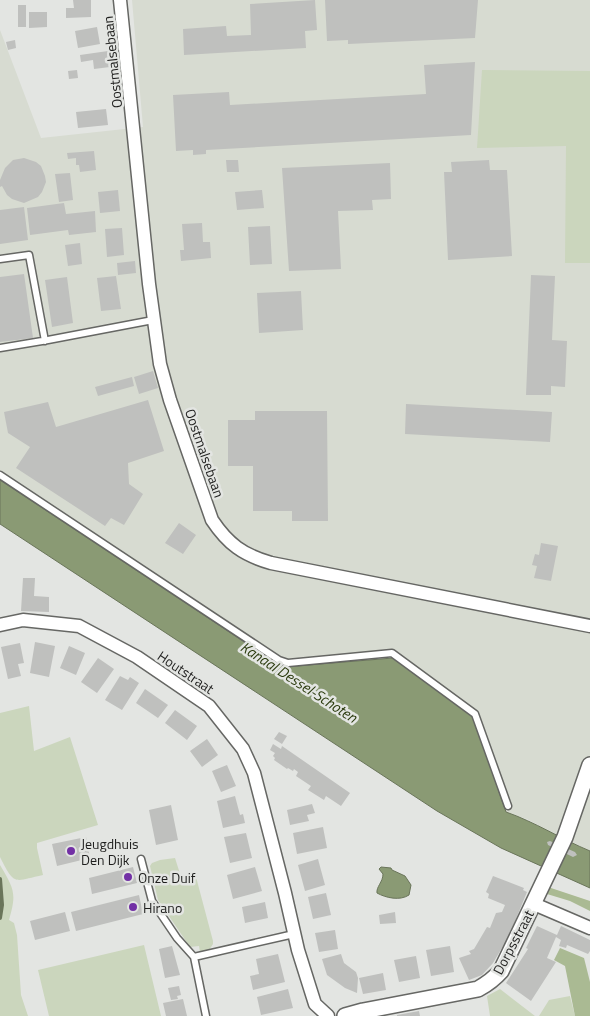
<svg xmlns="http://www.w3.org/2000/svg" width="590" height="1016" font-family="'Titillium Web',sans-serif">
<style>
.built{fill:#d7dbd1}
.green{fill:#cbd6bd}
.forest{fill:#aaba93}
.water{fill:#8a9a74;stroke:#6a755a}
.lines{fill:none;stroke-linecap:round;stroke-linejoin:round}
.stream{stroke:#6a755a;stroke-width:4}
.building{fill:#bfc0be}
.service-casing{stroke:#666764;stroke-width:9}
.minor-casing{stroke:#666764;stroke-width:15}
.tertiary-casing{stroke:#666764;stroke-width:18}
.service{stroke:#fff;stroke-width:6}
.minor{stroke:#fff;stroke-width:12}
.tertiary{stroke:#fff;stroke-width:15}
.poi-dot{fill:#7230a5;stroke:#e3e5e2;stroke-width:2}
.labels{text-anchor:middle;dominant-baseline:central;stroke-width:5;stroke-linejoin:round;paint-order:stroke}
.street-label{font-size:14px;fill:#1e1e1d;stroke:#e3e5e2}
.poi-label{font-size:14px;fill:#1e1e1d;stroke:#e3e5e2;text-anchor:start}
.water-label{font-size:15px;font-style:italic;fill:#2b3b0e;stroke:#e3e5e2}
</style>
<rect width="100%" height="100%" fill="#e3e5e2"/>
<!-- built -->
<path class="built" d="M132,0H590V851L553,834L527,819L506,813L473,716L393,658L284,667L252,647L0,480V30L41,138L143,127Z"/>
<!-- green -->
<path class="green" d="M482,70L590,71V263H565L566,146L477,148Z
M29,706L34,751L70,737L98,825L37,843V848L43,875C14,881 15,887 0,857V713Z
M175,858L182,880L196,877L213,941V944L209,950L200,952L199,946L190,947L158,900L150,866L152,863L160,860Z
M0,865C14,889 17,893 9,920L14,923L17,935L21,995L28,1016H0V918L2,905V895L0,906Z
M144,945L161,1016H49L38,970Z
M500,989L535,1016H490L487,996Z
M570,996L575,1016H539L549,1000Z"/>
<!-- forest -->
<path class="forest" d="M548,887L590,901V911L570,901L547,894Z
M560,948L584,958L590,982V1016H575L565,966L554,960Z"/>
<!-- water -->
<path class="water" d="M0,480L252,647L284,667L393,658L473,716L506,812C535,822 561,839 590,851V888L501,848L437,811L0,524Z
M381,867L391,868L392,870L405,876L411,885L409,895C400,901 386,898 377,893C376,887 383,882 383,874L379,869Z"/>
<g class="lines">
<!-- stream -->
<path class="stream" d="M0,879L2,905L0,918"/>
</g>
<!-- building -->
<path class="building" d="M73,0H91V17L66,18V8H74Z
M315,0L317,30L305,31L306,48L184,55L183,29L226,26L227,36L251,35L250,4Z
M325,0H478L475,38L348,44V40L327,41Z
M18,5H26V27H18Z
M29,12H47V27L29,28Z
M97,27L100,44L78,48L75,31Z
M15,40L16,48L8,50L6,42Z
M108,51L110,67L94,69L93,60L81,62L80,55Z
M475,62L471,135L206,150V154L193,155V150L176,151L173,95L229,92L230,105L426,94L424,65Z
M77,70L78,78L69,79L68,71Z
M106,109L108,125L78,128L76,112Z
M94,151L96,170L80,172L79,165H76V158L68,159L67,153Z
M24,158L36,162L41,166L45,176L46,182L42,192L38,197L24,203L12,199L7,195L2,186L0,187V180L5,168L13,160Z
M226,160H238L239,172H227Z
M489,160L490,170H507L512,256L448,260L444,172H452L451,162Z
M390,163L391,199L372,200L373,210L338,211L341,269L289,271L282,168Z
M70,173L73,200L59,202L55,174Z
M118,190L120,211L100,213L98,192Z
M262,190L264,208L237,210L235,192Z
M64,203L66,214L95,211L96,232L69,235L68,230L30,235L27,208Z
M24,207L28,240L0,244V210Z
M202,223L203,242H210L211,258L181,261L180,250H184L182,224Z
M270,226L272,264L250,265L248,227Z
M122,228L124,255L107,257L105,229Z
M80,243L82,264L68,266L65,245Z
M135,261L136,273L118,275L117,263Z
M24,274L33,338L0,342V277Z
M531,275L555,276L552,340L567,341L565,387L551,386V395H526Z
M116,276L121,309L101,311L97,278Z
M67,277L73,323L52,327L45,280Z
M301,291L303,330L259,333L257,293Z
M153,371L158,388L139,394L134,377Z
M132,377L134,386L98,396L95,387Z
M148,400L164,451L128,463L129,484L143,494L124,525L111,518L105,526L16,468L30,447L8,433L4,412L48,402L56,427Z
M406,404L552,412L550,442L405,434Z
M255,411H327L328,521H292V511H253V466H228V420H255Z
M179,523L196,535L183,554L165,543Z
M541,543L558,546L551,581L534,578L537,566L532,565L535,554L539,555Z
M23,578H35L34,596L49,597V612L21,611Z
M35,642L55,646L49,677L30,673Z
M20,643L24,663L18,664L21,676L8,679L1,647Z
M69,646L85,653L76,675L60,668Z
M98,658L114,669L97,693L81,682Z
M120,676L128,680L130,677L139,683L122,710L105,700Z
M145,689L168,705L158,718L136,703Z
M175,710L197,726L187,740L165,723Z
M279,732L287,736L282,744L274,739Z
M207,739L218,755L202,767L190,751Z
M273,744L281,749L282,746L350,793L341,806L326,796L324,800L308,790L311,786L296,776L298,772L294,769L293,771L288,768L287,769L274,760L275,758L273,756L275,753L270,750Z
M227,765L236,786L221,792L212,771Z
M235,796L240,815L243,814L245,823L223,828L217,801Z
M312,804L315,813L307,815L309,821L290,825L287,810Z
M171,805L178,840L156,845L149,810Z
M323,827L327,848L297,854L293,833Z
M246,833L252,858L230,863L224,837Z
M86,837L90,858L57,866L52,844Z
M550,841L575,852L577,855L573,857L548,845L547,842Z
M318,859L325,885L305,891L298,865Z
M133,867L137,883L92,894L89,878Z
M255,867L262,891L233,899L227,875Z
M493,876L524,888L523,890L527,892L509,936L493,963L482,975L469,980L459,958L471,954L469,951L474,949L487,927L490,928L496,913L502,912L505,905L488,898L489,894L486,892Z
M326,893L331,915L313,919L308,897Z
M139,895L143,914L76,931L71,912Z
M265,902L268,918L245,923L242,907Z
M65,912L70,931L35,940L30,921Z
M395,912L396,923L380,924L379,915Z
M537,926L557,935L561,926L590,940V951L588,954L567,945L566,948L559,946L561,940L556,937L547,958L556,962L531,1001L506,983L528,949L526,948Z
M335,930L338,949L319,952L315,933Z
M172,946L180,975L165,978L159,949Z
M450,946L454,972L431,976L426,950Z
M278,954L285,982L253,990L250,976L259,974L256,959Z
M341,954L344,963L356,972L358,978L357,993L345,988L327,975L322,959Z
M416,956L420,978L399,982L394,960Z
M383,973L386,990L363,994L359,978Z
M179,986L181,995L177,996L178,999L171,1000L168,988Z
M288,989L293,1008L261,1015L257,997Z
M183,999L187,1016H166L163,1003Z
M419,1011L420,1016H397V1015Z"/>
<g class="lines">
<!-- service casing -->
<g class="service-casing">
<path id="service" d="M0,259L29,255L45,341
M0,348L48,340L153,320
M0,475L279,660L288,663L392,653L475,714L508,806
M141,859L152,901L177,938L194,957L294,934
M194,957L206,1016"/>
</g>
<!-- minor casing -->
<g class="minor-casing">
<path id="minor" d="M120,0L149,284L160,364L170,400L212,520C228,544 243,555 271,563L590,626
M0,625L23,620L79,626L137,657L209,706L243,749L254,773L285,893L298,950L315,1004L328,1016
M534,904L590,928"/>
</g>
<!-- tertiary casing -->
<g class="tertiary-casing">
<path id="tertiary" d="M345,1016L363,1011L478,989C487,984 494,979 501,971L565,837L590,765"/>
</g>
<!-- service -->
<use href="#service" class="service"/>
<!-- minor -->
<use href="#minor" class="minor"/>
<!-- tertiary -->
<use href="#tertiary" class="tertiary"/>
</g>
<!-- markers -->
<g class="poi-dot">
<circle cx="71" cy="851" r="5"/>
<circle cx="128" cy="877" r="5"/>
<circle cx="133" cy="907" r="5"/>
</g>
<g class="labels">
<!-- street labels -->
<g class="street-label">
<text transform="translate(112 62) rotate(-96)">Oostmalsebaan</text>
<text transform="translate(205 453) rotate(71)">Oostmalsebaan</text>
<text transform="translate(186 672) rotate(34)">Houtstraat</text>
<text transform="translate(513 942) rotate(-62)">Dorpsstraat</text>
</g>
<!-- poi labels -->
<g class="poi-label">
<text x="81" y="843">Jeugdhuis<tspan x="81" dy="16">Den Dijk</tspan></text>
<text x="138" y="877">Onze Duif</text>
<text x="143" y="907">Hirano</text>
</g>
<!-- water labels -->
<g class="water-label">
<text transform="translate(299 682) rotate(33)">Kanaal Dessel-Schoten</text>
</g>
</g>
</svg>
